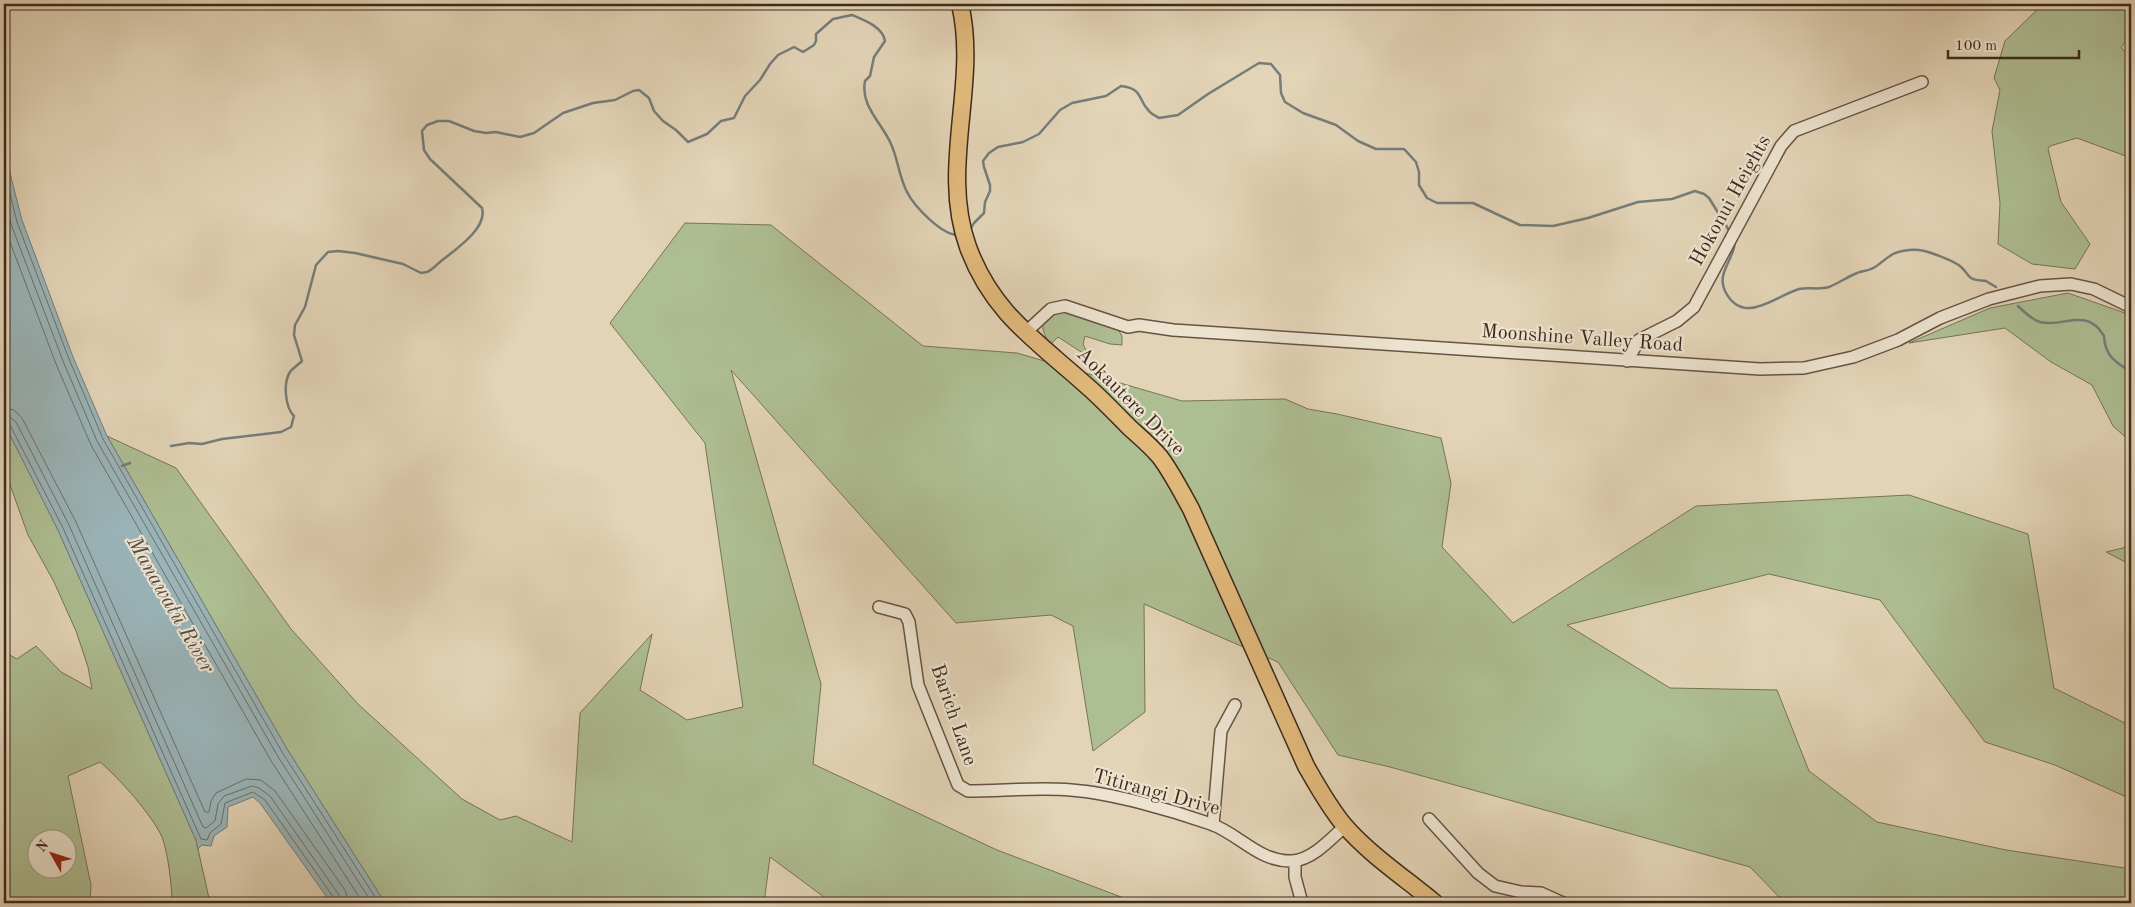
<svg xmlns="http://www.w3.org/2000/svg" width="2135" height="907" font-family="'Old Standard TT',serif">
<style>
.green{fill:#aebe93;stroke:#767458;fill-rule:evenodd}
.water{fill:#9ab5b9;stroke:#757d7a}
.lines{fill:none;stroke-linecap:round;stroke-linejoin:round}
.shore{stroke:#6c706a;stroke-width:1}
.stream{stroke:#757d7a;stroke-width:2.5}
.minor-casing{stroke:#665443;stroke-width:14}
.highway-casing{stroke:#3d2a1c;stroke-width:19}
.minor{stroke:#ede3d0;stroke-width:11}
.highway{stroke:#e2ba7c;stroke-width:16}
.labels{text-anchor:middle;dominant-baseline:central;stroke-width:4.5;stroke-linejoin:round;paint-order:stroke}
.street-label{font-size:20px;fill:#3d2a1c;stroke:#ede3d0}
.water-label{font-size:21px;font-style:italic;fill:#544d43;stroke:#ede3d0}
</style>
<rect width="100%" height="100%" fill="#e3d4b7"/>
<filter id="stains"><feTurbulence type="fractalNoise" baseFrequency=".004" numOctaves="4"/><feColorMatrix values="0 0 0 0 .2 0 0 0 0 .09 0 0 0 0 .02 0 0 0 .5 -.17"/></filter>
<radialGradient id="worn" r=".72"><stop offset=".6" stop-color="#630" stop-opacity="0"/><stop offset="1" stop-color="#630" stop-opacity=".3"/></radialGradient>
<!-- green -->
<path class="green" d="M2043,4H2131V33L2121,48L2131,56V158L2077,138L2050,146L2048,149L2061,202L2090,244L2075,269L2032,264L1998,244L2000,203L1992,131L2000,90L1994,78L2005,41Z
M685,223L771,225L923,346L1017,353L1182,401L1285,399L1308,409L1337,414L1441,438L1451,483L1442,547L1513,623L1696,506L1909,495L2028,534L2054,688L2131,726V799L2055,765L1985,742L1880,600L1769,574L1567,625L1670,688L1777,690L1809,771L1877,822L2006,850L2131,869V903H1785L1750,867L1390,767L1338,755L1278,662L1144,604L1145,712L1093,751L1073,626L1051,615L956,623L731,370L821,684L813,764L997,850L1137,903H832L770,857L764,903H385L287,749L107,436L176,468L291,629L358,704L462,799L500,820L516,816L572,842L580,713L652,634L640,690L687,720L743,707L705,443L610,323Z
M2068,293L2125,313L2131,322V442L2113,426L2092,385L2051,362L2005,328L1909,343L1990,308Z
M1068,311L1117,328L1122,336V345L1110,344L1085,336L1083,344L1089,357L1058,337L1051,344C1043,336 1037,319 1052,314C1056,312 1063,312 1068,311Z
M4,423L58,530L196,840L210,903H172C172,887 168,852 162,837C152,815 119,778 100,762L68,776L91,885L90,903H4V652L17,659L36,646L61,672L92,689L88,667L76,631L54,582L28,535L4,468ZM38,840H68V870H38Z
M2131,546V565L2106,552Z"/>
<!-- water -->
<path class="water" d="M4,150L22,220L73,357L107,436L287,749L385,903H331L260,803L253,797L228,807L227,827L214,836L211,846L202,845L198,849L196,840L58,530L4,423Z"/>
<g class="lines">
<!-- shore -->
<path class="shore" d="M4,170L17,222L69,359L103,439L282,752L379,903
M4,196L11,224L63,361L97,441L277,755L372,903
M4,226L56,364L91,445L270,759L363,903
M4,408L14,410L22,418L76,522L205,812H209L211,801L216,793L246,779L261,780L275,791L345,890L349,903
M4,416L10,417L16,422L69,525L203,827L206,828L215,821L218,804L224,796L252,786L259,788L270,796L339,895L341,903
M4,422L10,425L63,528L201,839L207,840L210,833L221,824L225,803L253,792L265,800L334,898L335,903"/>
<!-- stream -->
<path class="stream" d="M970,230L974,223L984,213L985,202L990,191V185L984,167L983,161L989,153L998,147L1023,142L1039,134L1060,110L1072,103L1106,96L1121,86C1144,89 1137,99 1149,111C1151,114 1156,116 1159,118L1178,115L1208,94L1259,63L1271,64L1280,75L1281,93L1285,102L1303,113L1336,125L1358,141L1376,149H1404L1416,162L1419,172V185L1427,198L1437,203H1473L1520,225L1553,226L1588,218L1638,202L1672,199L1695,191L1704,194L1709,198L1730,232
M1735,241C1735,258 1716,273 1725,291C1743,327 1775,296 1799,289C1808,287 1820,290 1829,287C1839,283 1847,277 1857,273C1861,271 1867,271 1871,269C1879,266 1883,260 1890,256C1896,251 1911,249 1919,250C1928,251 1955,261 1961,267C1965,270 1967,275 1971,278C1976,281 1981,280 1986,281C1989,283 1993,285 1996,287
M2018,306C2024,312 2031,319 2040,322C2064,328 2086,306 2104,336C2105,356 2115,362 2131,372
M171,446L189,443L202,444L222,439L281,432L291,427L294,416C285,407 283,383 290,372C293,368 298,365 302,361L294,335L295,325L305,307L316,265L328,252L338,251L355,253L403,264L421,273L427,272C432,270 435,266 440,262C453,251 488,229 482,208L430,159L424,150L422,131L427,125L438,121H449L474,131L486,133L496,132L520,137L534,133L563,113L593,103L615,100L633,91L639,90L649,98L654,111L663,121L676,130L688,142L707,134L721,121L734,118L745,96L760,80L770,64L778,55L794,47L803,52L814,45L816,41V34L833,19L852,15C864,20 883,27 885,41L874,57L870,76L865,81C860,106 882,123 891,144C898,159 899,177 907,192C914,206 942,236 959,235
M122,466L130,463"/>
<!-- minor casing -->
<g class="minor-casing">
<path id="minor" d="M1025,333L1051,309L1065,306L1128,327L1139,325L1173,330L1760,369L1804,368L1853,357L1898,340L1940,318L1989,299L2040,286L2071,284L2094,289L2131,307
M1627,361L1639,340L1677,321L1694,307L1781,146L1794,131L1922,82
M879,607L905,614L909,622L918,685L958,785L968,791C1002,791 1037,787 1071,790C1112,793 1171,810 1211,824C1239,834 1259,862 1292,861C1312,860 1331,839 1345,826
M1429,819L1478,873L1495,886L1521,892L1541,893L1563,903
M1213,825L1221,731L1235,705
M1295,861V877L1302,903"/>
</g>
<!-- highway casing -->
<g class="highway-casing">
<path id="highway" d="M960,4C979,84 939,167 968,247C992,313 1037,341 1087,386C1102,399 1116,414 1130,428C1140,437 1151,446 1160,457C1172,473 1181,491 1191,509L1306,766C1318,787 1329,807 1344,825C1370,855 1405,878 1435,903"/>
</g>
<!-- minor -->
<use href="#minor" class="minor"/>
<!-- highway -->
<use href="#highway" class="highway"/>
</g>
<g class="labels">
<!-- street labels -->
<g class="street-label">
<text transform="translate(1731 201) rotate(-61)">Hokonui Heights</text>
<text transform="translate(1582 339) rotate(4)">Moonshine Valley Road</text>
<text transform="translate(1130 402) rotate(45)">Aokautere Drive</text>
<text transform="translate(953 715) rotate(71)">Barich Lane</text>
<text transform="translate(1156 793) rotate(15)">Titirangi Drive</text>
</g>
<!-- water labels -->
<g class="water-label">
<text transform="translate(170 605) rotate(60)">Manawatū River</text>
</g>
</g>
<!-- margin -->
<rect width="2135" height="907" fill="none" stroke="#e3d4b7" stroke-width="20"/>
<rect x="5" y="5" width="2125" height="897" fill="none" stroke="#3d2a1c" stroke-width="2.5"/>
<rect x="10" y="10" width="2115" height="887" fill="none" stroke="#3d2a1c"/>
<!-- north arrow -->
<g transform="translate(52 854) rotate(309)"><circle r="24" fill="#ede3d0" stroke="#a79988"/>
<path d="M0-4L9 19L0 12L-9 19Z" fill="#8f2418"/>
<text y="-8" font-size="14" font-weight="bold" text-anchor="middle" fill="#3d2a1c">N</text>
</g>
<!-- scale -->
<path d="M1948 50v8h131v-8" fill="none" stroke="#3d2a1c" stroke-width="2.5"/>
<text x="1955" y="50" font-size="15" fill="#3d2a1c" stroke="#ede3d0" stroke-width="4" paint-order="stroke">100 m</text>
<rect width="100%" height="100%" filter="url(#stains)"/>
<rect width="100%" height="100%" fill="url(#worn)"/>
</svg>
